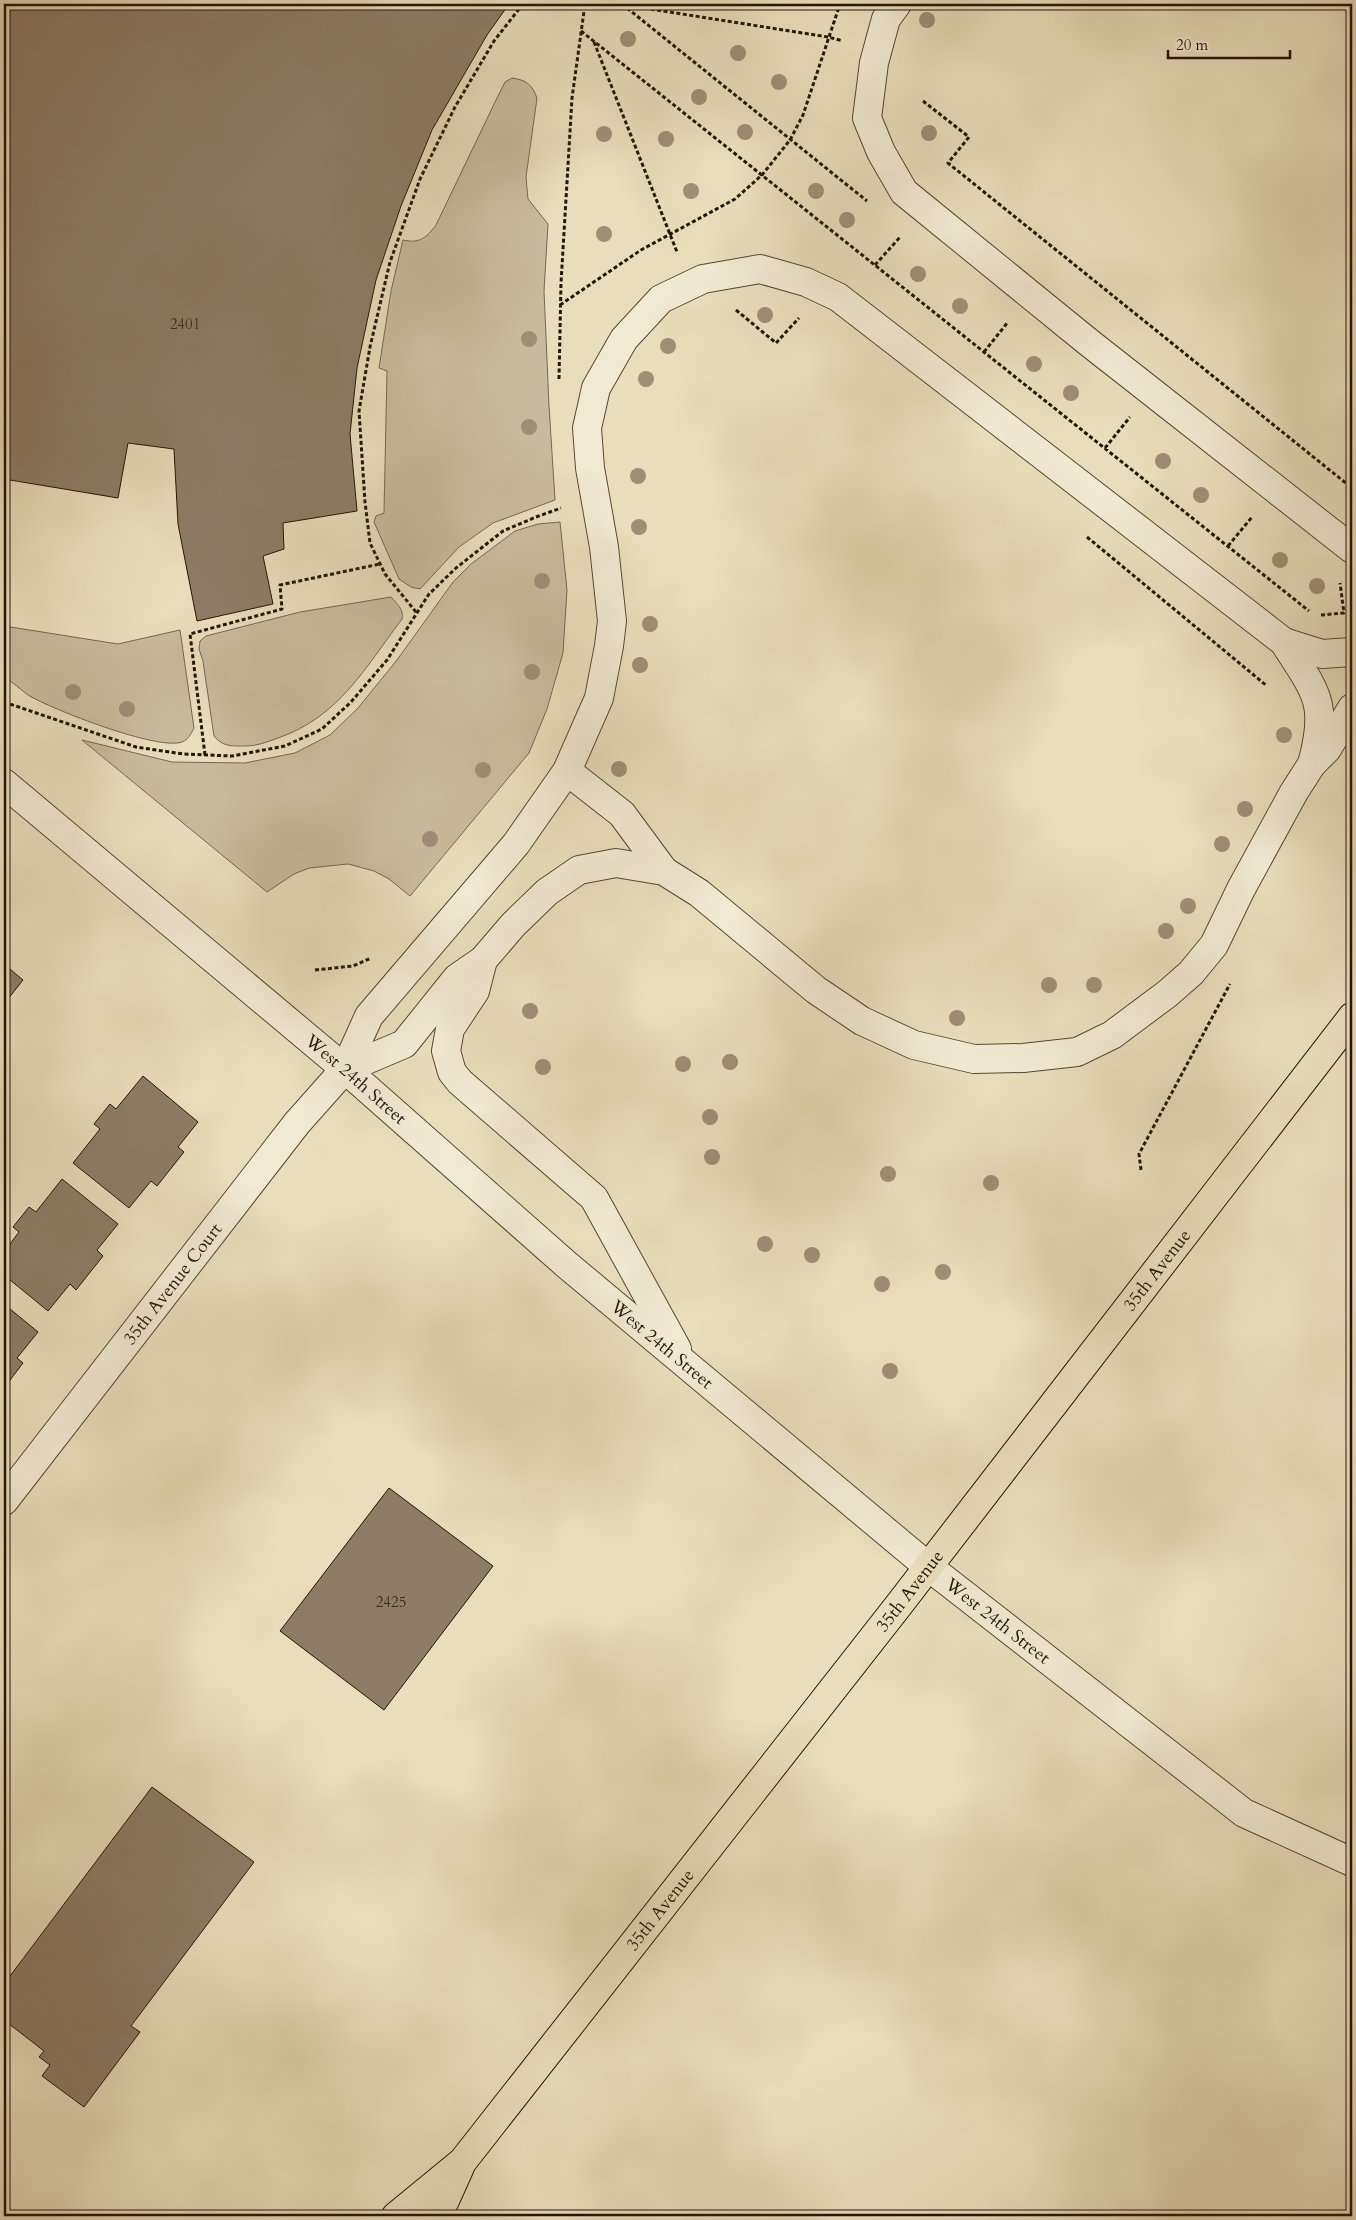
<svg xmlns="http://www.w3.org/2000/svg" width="1356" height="2220" font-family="Cardo,serif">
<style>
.green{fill:#c8bb9d;stroke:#786653}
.building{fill:#8d7c66;stroke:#291209}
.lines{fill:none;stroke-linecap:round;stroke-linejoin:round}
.minor-casing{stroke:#594536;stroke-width:30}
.major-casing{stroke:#291209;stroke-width:30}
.path{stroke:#291209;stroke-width:3;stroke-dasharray:4 2.5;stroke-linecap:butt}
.minor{stroke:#f1ead3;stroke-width:28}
.major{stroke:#e9debb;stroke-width:28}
.tree{fill:#9e8e76}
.labels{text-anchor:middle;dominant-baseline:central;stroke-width:4;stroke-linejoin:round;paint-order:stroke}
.number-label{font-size:15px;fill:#422c20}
.street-label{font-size:18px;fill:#291209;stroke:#f1ead3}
</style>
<rect width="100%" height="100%" fill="#e9debb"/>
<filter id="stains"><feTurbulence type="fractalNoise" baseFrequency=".004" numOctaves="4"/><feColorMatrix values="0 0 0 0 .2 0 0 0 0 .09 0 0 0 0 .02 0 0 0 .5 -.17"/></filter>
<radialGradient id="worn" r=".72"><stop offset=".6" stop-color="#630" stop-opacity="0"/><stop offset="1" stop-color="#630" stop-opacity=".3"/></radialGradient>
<!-- green -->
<path class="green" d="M512,78C526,80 532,84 537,98L526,177L528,199L548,224L544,291L549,406L555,500L493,523L459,547L420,589L411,587L399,579L374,522L376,516L384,513L387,371L379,368L391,291L403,240C420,244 427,237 436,225L497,98L505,82Z
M560,522L567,590L563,653L547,709L529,753L410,896L389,879L374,871L348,864L309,868L294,874L267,892L82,740L172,762L245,763L295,753L330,735L358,708L397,660L453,582L471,564L515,531L538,524Z
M391,597C397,604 404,609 402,619C365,668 339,717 278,738C267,742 257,746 245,746C232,746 223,747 214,736L203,661L199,649L200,641L206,636L300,612Z
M4,626L118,644L180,630L194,728C191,734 188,740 182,742C158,751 51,709 28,695C20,689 12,682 4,676Z"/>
<!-- building -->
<path class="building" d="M4,4H509L487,35L432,130L401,206L376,280L357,368L350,434L357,511L283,523L284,549L263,556L273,604L197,621L178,524L174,449L128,443L118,498L4,479Z
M4,964L23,980L4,1004Z
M143,1076L198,1122L178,1147L184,1152L157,1186L151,1181L129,1208L73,1163L100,1129L94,1124L110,1104L116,1109Z
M62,1179L118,1224L97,1250L103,1256L76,1290L70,1284L48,1311L4,1275V1252L19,1232L13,1227L29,1207L36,1212Z
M4,1304L38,1332L17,1358L23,1363L4,1388Z
M389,1488L493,1566L384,1710L280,1631Z
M152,1787L254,1862L131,2026L140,2032L84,2107L42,2076L50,2065L39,2057L44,2051L4,2020V1984Z"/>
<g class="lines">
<!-- minor casing -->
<g class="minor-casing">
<g id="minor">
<path d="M897,4L886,19L881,37L874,63L867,118L881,152L904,192L1087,341L1352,549"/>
<path d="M1284,642L1322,654L1352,652"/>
<path d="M567,771L622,814L664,871"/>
<path id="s1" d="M4,783L345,1069L567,1265L925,1564L1244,1813L1352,1862"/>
<path d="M483,960L475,991L450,1029L446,1051L452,1072L460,1082L594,1198L677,1349"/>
<path d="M345,1069L404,1044L457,978L483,960L513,925L547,892L579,870L616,863L664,871L699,893L816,990L862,1021L914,1045L974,1059L1023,1058L1077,1052L1112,1035L1167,994L1191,973L1214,945L1241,889L1294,792L1312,764L1327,749L1352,708"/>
<path id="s2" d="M4,1501L297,1123L345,1069L369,1016L516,844L567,771L599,698L609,646L612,621L604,547L590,468L587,428L596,388L624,339L661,299L703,279L760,269L806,282L838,297L1284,642C1316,693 1329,702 1312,764"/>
</g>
</g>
<!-- major casing -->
<g class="major-casing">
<g id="major">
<path id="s3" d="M396,2216L463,2161L898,1606L1352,1017"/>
<path d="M438,2216L460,2167"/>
</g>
</g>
<!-- path -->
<path class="path" d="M622,4L867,201
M625,5L828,37L843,41
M581,31L1309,611
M594,42L677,252
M923,101L969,137L948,163L1352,488
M875,265L901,236
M560,305L641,250L735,199L762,175L790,140L803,115L840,4
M736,310L776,343L799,318
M984,352L1008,322
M559,379L561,283L572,98L585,4
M1105,448L1130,417
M1087,537L1267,686
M1228,546L1252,517
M416,612L385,574L370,543L365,502L359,411L370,347L390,262L420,179L455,107L494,41L523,4
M1321,615L1344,613L1340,583
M4,702L136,747L183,754L232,756L285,746L322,729L351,702L387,660L429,594L456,568L503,531L536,517L561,508
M205,755L190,634L282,609L280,585L380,564
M315,970L353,966L371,958
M1141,1170L1139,1154L1230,984"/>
<!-- minor -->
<use href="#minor" class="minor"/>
<!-- major -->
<use href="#major" class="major"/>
</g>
<!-- trees -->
<g class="tree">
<circle cx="927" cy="20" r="8"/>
<circle cx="628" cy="39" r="8"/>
<circle cx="738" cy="53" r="8"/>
<circle cx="779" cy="82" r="8"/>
<circle cx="699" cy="97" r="8"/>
<circle cx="745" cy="132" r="8"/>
<circle cx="929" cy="133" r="8"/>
<circle cx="604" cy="134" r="8"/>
<circle cx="666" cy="139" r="8"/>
<circle cx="691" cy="191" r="8"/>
<circle cx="816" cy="191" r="8"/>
<circle cx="847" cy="220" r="8"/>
<circle cx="604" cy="234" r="8"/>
<circle cx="918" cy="274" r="8"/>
<circle cx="960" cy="306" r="8"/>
<circle cx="765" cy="315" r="8"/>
<circle cx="529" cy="339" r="8"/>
<circle cx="668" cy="346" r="8"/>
<circle cx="1034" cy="364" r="8"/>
<circle cx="646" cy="379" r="8"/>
<circle cx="1071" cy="393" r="8"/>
<circle cx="529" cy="427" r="8"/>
<circle cx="1163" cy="461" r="8"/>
<circle cx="638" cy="476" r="8"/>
<circle cx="1201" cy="495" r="8"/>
<circle cx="639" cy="527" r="8"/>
<circle cx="1280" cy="560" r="8"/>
<circle cx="542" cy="581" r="8"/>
<circle cx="1317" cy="586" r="8"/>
<circle cx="650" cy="624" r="8"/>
<circle cx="640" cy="665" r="8"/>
<circle cx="532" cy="672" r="8"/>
<circle cx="73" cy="692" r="8"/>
<circle cx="127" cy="709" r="8"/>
<circle cx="1284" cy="735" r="8"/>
<circle cx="619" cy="769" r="8"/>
<circle cx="483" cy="770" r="8"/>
<circle cx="1245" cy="809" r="8"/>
<circle cx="430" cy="839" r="8"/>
<circle cx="1222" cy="844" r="8"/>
<circle cx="1188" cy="906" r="8"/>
<circle cx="1166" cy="931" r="8"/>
<circle cx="1049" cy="985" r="8"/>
<circle cx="1094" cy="985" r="8"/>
<circle cx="530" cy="1011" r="8"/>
<circle cx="957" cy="1018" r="8"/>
<circle cx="730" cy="1062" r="8"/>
<circle cx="683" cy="1064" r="8"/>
<circle cx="543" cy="1067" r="8"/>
<circle cx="710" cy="1117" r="8"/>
<circle cx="712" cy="1157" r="8"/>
<circle cx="888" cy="1174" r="8"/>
<circle cx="991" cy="1183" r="8"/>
<circle cx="765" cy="1244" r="8"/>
<circle cx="812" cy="1255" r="8"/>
<circle cx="943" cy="1272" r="8"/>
<circle cx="882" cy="1284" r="8"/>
<circle cx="890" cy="1371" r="8"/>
</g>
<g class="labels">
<!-- number labels -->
<g class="number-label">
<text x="185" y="324">2401</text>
<text x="391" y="1602">2425</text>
</g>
<!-- street labels -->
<g class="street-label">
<text stroke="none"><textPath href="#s1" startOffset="460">West 24th Street</textPath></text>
<text stroke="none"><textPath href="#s3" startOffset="1216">35th Avenue</textPath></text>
<text stroke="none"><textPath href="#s2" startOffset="275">35th Avenue Court</textPath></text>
<text stroke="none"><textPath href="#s1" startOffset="865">West 24th Street</textPath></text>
<text stroke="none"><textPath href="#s3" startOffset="811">35th Avenue</textPath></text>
<text stroke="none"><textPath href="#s1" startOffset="1300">West 24th Street</textPath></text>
<text stroke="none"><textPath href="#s3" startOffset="406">35th Avenue</textPath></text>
</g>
</g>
<!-- margin -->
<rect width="1356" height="2220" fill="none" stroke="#e9debb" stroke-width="20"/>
<rect x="5" y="5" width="1346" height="2210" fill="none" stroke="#291209" stroke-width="2.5"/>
<rect x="10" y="10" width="1336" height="2200" fill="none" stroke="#291209"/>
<!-- scale -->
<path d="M1168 50v8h122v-8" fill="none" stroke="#291209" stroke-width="2.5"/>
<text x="1176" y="50" font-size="15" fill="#291209" stroke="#f1ead3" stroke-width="4" paint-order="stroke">20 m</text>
<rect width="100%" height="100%" filter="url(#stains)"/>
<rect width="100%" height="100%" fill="url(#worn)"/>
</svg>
